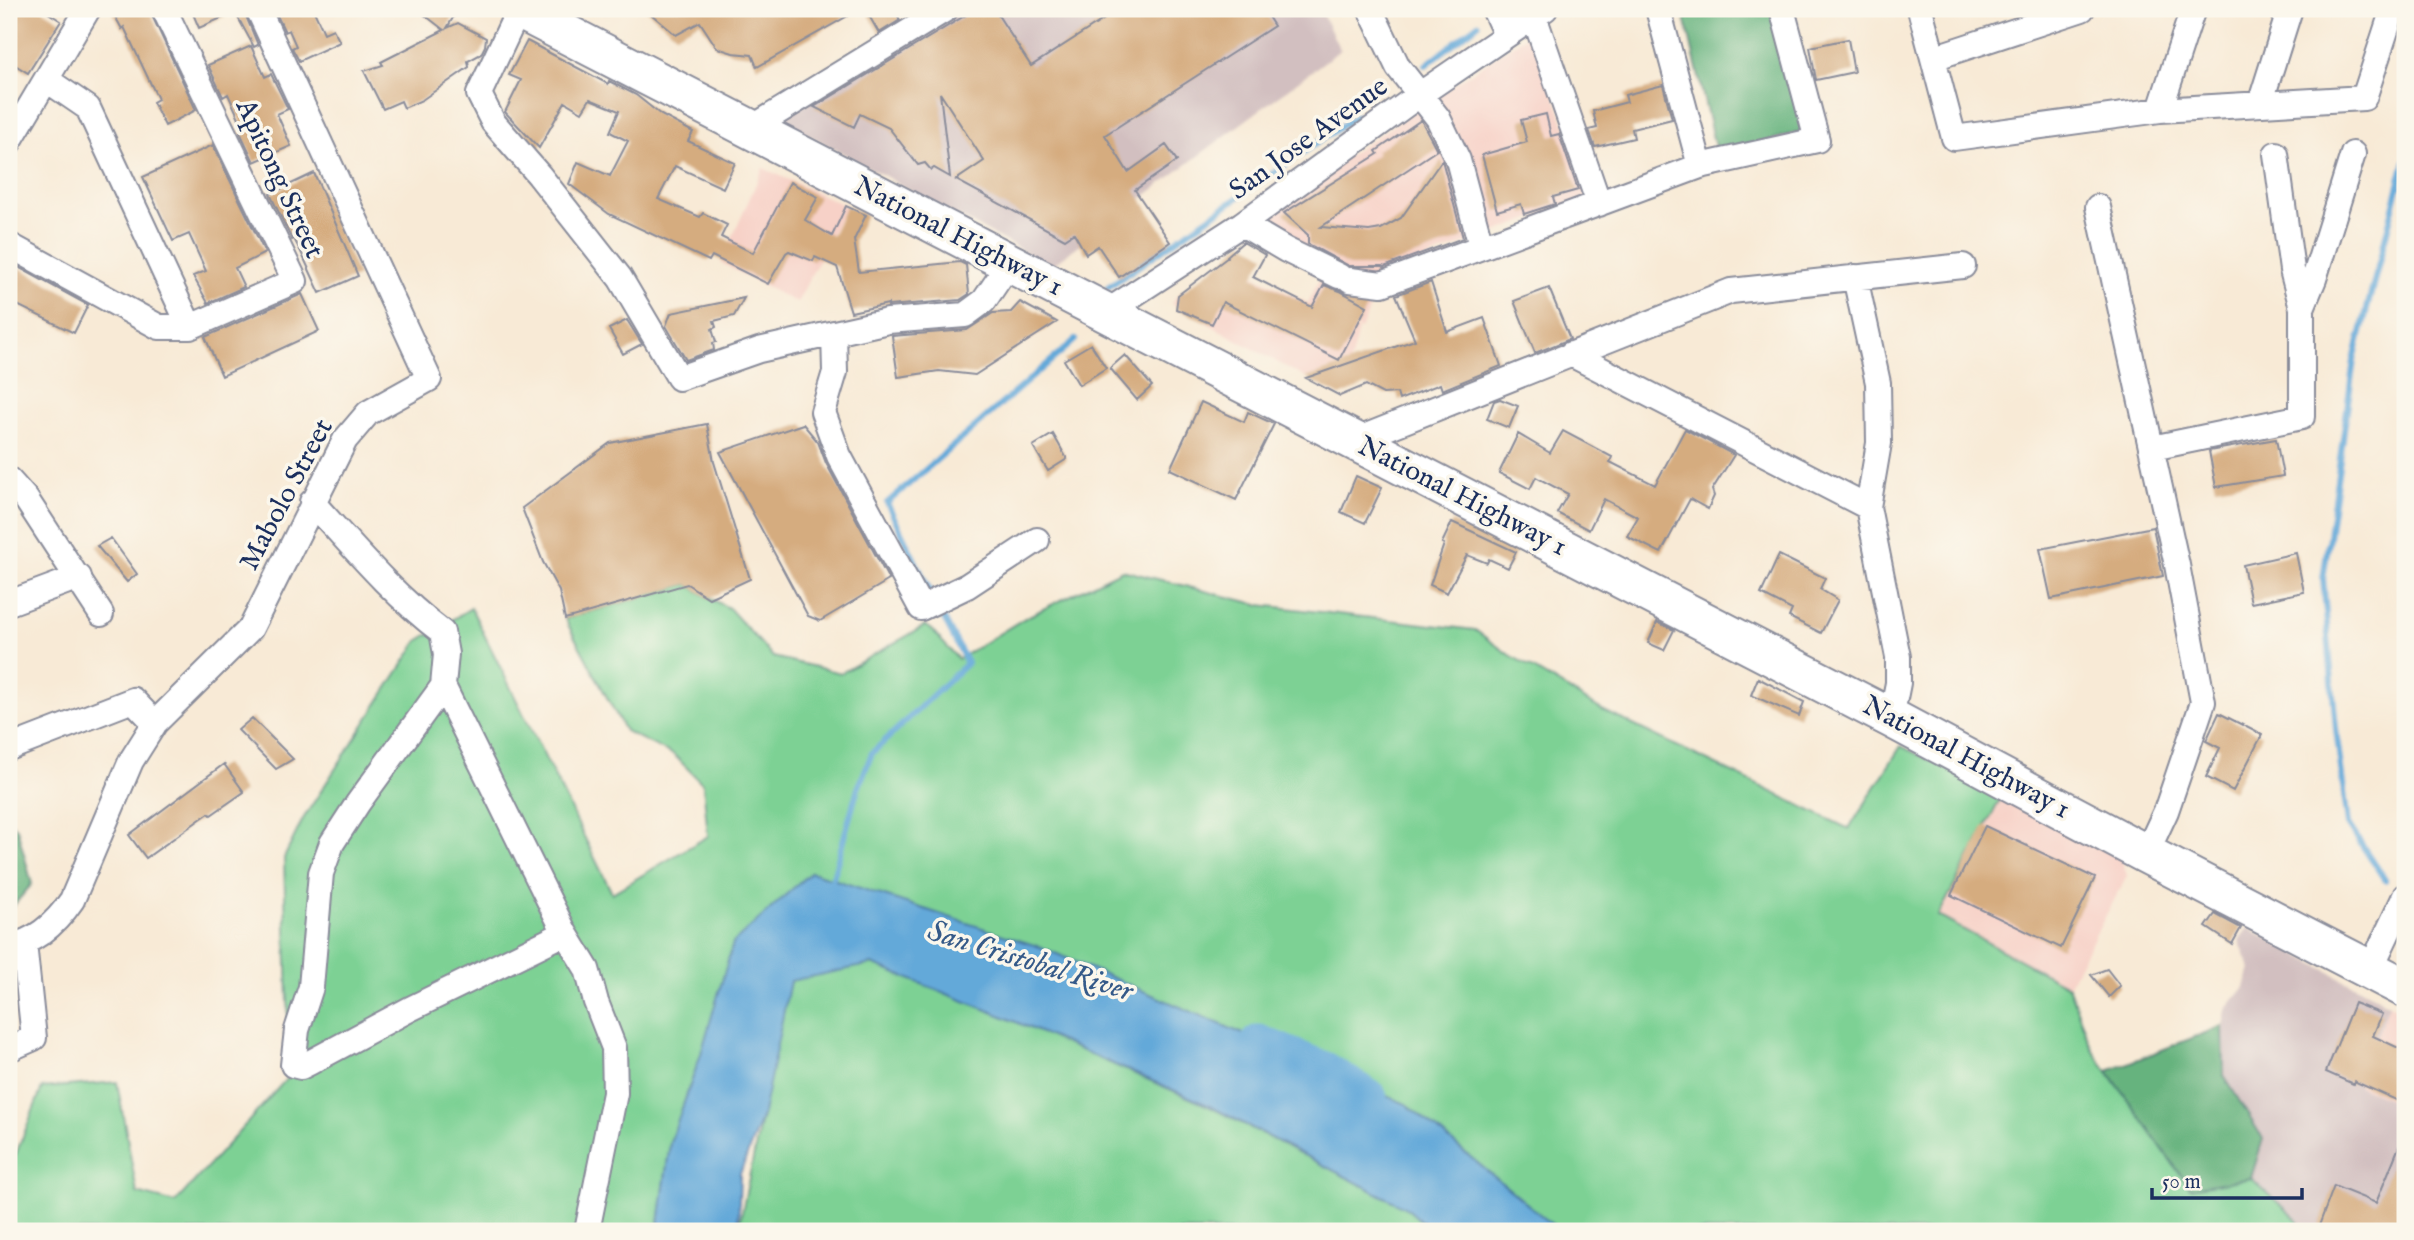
<svg xmlns="http://www.w3.org/2000/svg" width="2414" height="1240" font-family="'IM FELL English',serif">
<style>
.built{fill:#f7d1c7}
.industrial{fill:#d2bfc0}
.green{fill:#7dd194;stroke:#4c8079;stroke-width:2}
.forest{fill:#66b37e;stroke:#40716e;stroke-width:2}
.water{fill:#64a9d9;stroke:#406c9c;stroke-width:2}
.lines{fill:none;stroke-linecap:round;stroke-linejoin:round}
.stream{stroke:#64a9d9;stroke-width:6}
.river{stroke:#64a9d9;stroke-width:37}
.building{fill:#d5ac7f}
.minor-casing{stroke:#8a8c9a;stroke-width:28}
.trunk-casing{stroke:#8a8c9a;stroke-width:42}
.minor{stroke:#fff;stroke-width:24}
.trunk{stroke:#fff;stroke-width:38}
.labels{text-anchor:middle;dominant-baseline:central;stroke-width:7;stroke-linejoin:round;paint-order:stroke}
.street-label{font-size:28px;fill:#1b2f5e;stroke:#fbf7ec}
.water-label{font-size:30px;font-style:italic;fill:#355a89;stroke:#fbf7ec}
</style>
<rect width="100%" height="100%" fill="#fbf7ec"/>
<filter id="ink" filterUnits="userSpaceOnUse"><feTurbulence type="fractalNoise" baseFrequency=".0143" numOctaves="2"/><feDisplacementMap in="SourceGraphic" scale="14" xChannelSelector="R" yChannelSelector="G"/><feConvolveMatrix kernelMatrix="1 2 1 2 8 2 1 2 1" color-interpolation-filters="sRGB"/></filter>
<filter id="wash" filterUnits="userSpaceOnUse"><feTurbulence type="fractalNoise" baseFrequency=".00686" numOctaves="4" result="noise"/><feDisplacementMap in="SourceGraphic" scale="28" xChannelSelector="R" yChannelSelector="G"/><feGaussianBlur stdDeviation="1.57" result="paint"/><feColorMatrix in="noise" values="0 0 0 0 0 0 0 0 0 0 0 0 0 0 0 0 0 1.4 0 .05"/><feComposite in="paint" operator="in"/></filter>
<g filter="url(#wash)">
<rect width="100%" height="100%" fill="#f8ead6"/>
<!-- built -->
<path class="built" d="M1532,32L1590,196L1383,275L1361,330L1328,314L1358,330L1350,362L1306,378L1171,303L1178,295L1224,260L1308,303L1326,266L1254,219Z
M763,168L846,206L797,303L721,263Z
M2002,796L2122,859L2127,876L2068,986L1938,915Z
M2389,1004L2405,1012V1106L2358,1086Z"/>
<!-- industrial -->
<path class="industrial" d="M964,9H1320L1340,50L1051,266L778,118Z
M2248,928L2389,1004L2358,1086L2405,1106V1215L2398,1231H2302L2297,1219L2251,1178L2263,1139L2224,1075L2223,1026L2226,1010L2245,987L2251,969L2239,940Z"/>
<!-- green -->
<path class="green" d="M1122,570L1260,605L1475,630L1507,653L1602,710L1849,829L1901,746L2002,796L1938,916L2068,986L2092,1049L2190,1188L2251,1178L2297,1219L2302,1231H1560L1406,1104L1043,948L811,872L700,1057L670,1143L658,1231H9V1172L42,1088L117,1082L137,1193L175,1203L290,1075L284,858L303,819L418,641L471,608L612,893L708,836L703,784L674,755L625,731L565,619L687,584L709,598L729,608L773,657L841,673L925,626L932,630L958,659L1025,618Z
M872,964L1000,1015L1208,1106L1408,1209L1432,1231H738L790,980Z"/>
<!-- forest -->
<path class="forest" d="M1683,9H1775L1809,129L1717,156Z
M9,822L17,828L32,884L9,911Z
M2223,1026L2224,1076L2263,1139L2251,1178L2190,1188L2108,1071Z"/>
<!-- water -->
<path class="water" d="M811,872L1043,948L1406,1104L1560,1231H1432L1408,1209L1208,1105L1000,1015L872,964L790,981L763,1113L740,1174L738,1231H658L670,1143L700,1057L733,943Z"/>
<g class="lines">
<!-- stream -->
<path class="stream" d="M1426,65L1478,24
M1108,287L1356,116
M931,593L887,503L1075,340
M2385,880L2348,824L2336,729L2323,579L2354,360L2405,161
M831,884L857,791L872,753L967,663L940,611"/>
<!-- river -->
<path class="river" d="M1259,1043L1325,1070L1369,1098"/>
</g>
<g id="blocks">
<!-- building -->
<path class="building" d="M9,9H42L61,21L28,73L9,61Z
M111,9H149L196,110L165,126L153,102L158,99L124,27L122,29Z
M191,9H243L258,45L254,47L235,12L199,28Z
M274,9H313L324,33L333,29L340,42L299,61L292,48L296,46L289,30L285,32Z
M417,9H458L447,28L458,23L486,38L485,46L481,54L468,61L469,67L422,100L404,108L401,101L383,109L364,71L383,65L381,62L444,30Z
M645,9H860L757,67L752,55L733,53L717,48L700,22L676,35Z
M878,9H894L900,20L879,33L868,14Z
M976,9H994L1031,66L1120,9H1263L1274,26L1105,135L1128,172L1166,145L1177,161L1135,190L1170,242L1119,277L1098,246L1086,254L1074,233L1065,239L956,180L984,161L940,93L950,177L934,168L931,170L925,163L918,165L889,128L860,114L854,127L814,107Z
M1848,39L1854,72L1816,80L1810,47Z
M527,41L608,84L609,81L636,95L661,115L693,132L688,141L735,163L723,188L675,166L658,199L700,217L703,213L727,225L721,237L753,253L790,182L818,197L805,220L832,236L846,206L866,215L854,240L859,272L960,262L966,265L969,294L960,300L888,306V304L851,312L837,267L815,257L813,261L789,251L786,253L768,284L712,256L709,261L609,214L569,184L578,162L610,176L628,141L610,132L619,111L590,99L582,112L565,102L539,148L505,112L521,80L509,75Z
M251,46L265,77L271,74L288,109L277,114L291,146L254,162L240,132L244,129L228,94L223,97L208,65Z
M1663,85L1672,119L1632,129L1634,138L1595,147L1589,130L1597,128L1593,111L1627,102L1625,95Z
M1546,114L1551,136L1559,134L1578,190L1553,197L1555,204L1524,214L1521,204L1497,211L1482,155L1527,142L1521,120Z
M1421,120L1437,150L1321,227L1369,231L1381,229L1401,218L1442,160L1463,238L1384,267L1383,266H1349L1308,244V235L1284,213L1378,154L1376,151Z
M213,145L265,253L235,268L244,287L208,303L193,276L206,271L189,234L173,241L143,177Z
M314,173L358,276L320,293L301,252L294,239L292,240L270,194Z
M1243,242L1265,255L1253,277L1312,307L1324,285L1340,291L1367,306L1339,360L1223,302L1212,324L1176,309L1178,295L1228,257L1227,256Z
M9,262L88,305L74,333L9,301Z
M1431,282L1447,332L1484,318L1501,366L1442,390L1440,384L1399,400L1397,393L1383,394L1366,385L1340,396L1306,378L1415,340L1396,295Z
M1549,288L1570,339L1535,353L1514,301Z
M302,294L319,331L222,376L205,337Z
M744,298L734,316L714,321L716,327L712,329L716,342L713,343L714,350L686,360L666,326L671,313Z
M1020,302L1057,322L975,375L939,371L898,377L892,336L967,330L993,313L1011,312Z
M627,320L642,344L623,354L609,329Z
M1091,344L1106,368L1079,385L1064,360Z
M1125,355L1152,386L1137,400L1110,368Z
M1500,399L1518,406L1509,428L1487,419L1494,401Z
M1201,402L1244,422L1248,412L1274,424L1236,500L1170,469Z
M707,424L714,462L750,579L709,598L687,584L565,619L559,591L543,562L522,508L610,443Z
M803,424L818,442L826,463L889,580L820,621L808,616L720,452Z
M1685,429L1734,455L1712,490L1714,496L1708,509L1690,499L1661,553L1627,536L1638,517L1604,499L1589,530L1557,513L1568,494L1536,477L1530,489L1499,473L1518,434L1550,453L1563,431L1612,457L1610,462L1655,485Z
M1053,434L1067,459L1048,471L1033,446Z
M2276,439L2283,476L2216,487L2209,451Z
M1356,476L1382,488L1365,523L1341,512Z
M1452,522L1516,552L1508,568L1489,559L1487,563L1467,555L1447,593L1430,585L1444,544L1442,543Z
M2153,527L2163,576L2051,599L2040,549Z
M111,538L137,574L127,582L97,546Z
M2296,553L2304,592L2251,603L2243,565Z
M1779,555L1825,578L1820,589L1838,600L1821,633L1789,617L1792,610L1761,594Z
M1657,622L1674,630L1664,650L1648,643Z
M1758,678L1804,702L1799,716L1751,695Z
M2219,713L2262,735L2233,791L2206,777L2220,748L2206,741Z
M252,718L293,759L276,769L238,730Z
M224,764L244,792L211,815L209,813L146,858L129,835Z
M1985,826L2095,878L2061,948L1951,895Z
M2215,914L2241,928L2232,944L2206,927Z
M2107,969L2120,986L2109,997L2091,975Z
M2354,1003L2382,1014L2373,1036L2405,1051V1104L2354,1081L2353,1084L2326,1072Z
M2405,1132V1210L2397,1231H2317L2334,1186L2376,1203Z"/>
</g>
</g>
<g filter="url(#ink)">
<use href="#blocks" fill-opacity="0" stroke="#8a8c9a" stroke-width="2"/>
<g class="lines">
<!-- minor casing -->
<g class="minor-casing">
<path id="minor" d="M519,9L479,94L493,122L539,175L620,278L679,378L759,350L888,321L965,315L984,301L1009,264
M1370,9L1398,67L1438,118L1458,160L1481,246
M1494,9L1506,35
M1658,9L1700,166
M1920,9L1954,138L2160,110L2364,98L2393,9
M1534,16L1599,204
M1933,58L2082,9
M47,80L88,108L190,327
M2260,104L2290,9
M2160,110L2193,9
M750,129L946,9
M9,142L88,9
M2098,207L2177,565L2203,702L2166,811L2146,854
M1242,224L1286,250L1339,276
M9,245L159,327H190L295,281L164,9
M1855,277L1878,383L1879,443L1868,507L1898,657V683L1891,718
M1350,280L1382,284L1700,166L1817,140L1782,9
M2302,308L2314,279L2353,154
M1105,313L1242,224L1419,95L1545,9
M834,333L835,372L823,412L839,456L921,608L967,586L1037,540
M1571,354L1868,507
M1354,441L1731,291L1963,266
M2152,448L2302,417V308L2292,270L2276,154
M9,480L26,499L101,614
M312,502C353,547 393,595 442,632L446,654L443,686L358,803L332,843L321,873L311,987L297,1030L293,1065L301,1067L311,1062L410,1009L565,933
M9,603L79,577
M443,686L565,933L587,969L596,1002L614,1048L615,1093L587,1231
M9,748L133,700L155,723
M9,946C36,942 57,922 72,900L131,761L155,723L251,628L345,440L368,413L429,379L258,9
M2370,970L2405,896
M9,1049L34,1038L24,943"/>
</g>
<!-- trunk casing -->
<g class="trunk-casing">
<path id="trunk" d="M518,9L1891,718L2146,854L2405,988"/>
</g>
<!-- minor -->
<use href="#minor" class="minor"/>
<!-- trunk -->
<use href="#trunk" class="trunk"/>
</g>
</g>
<g class="labels">
<!-- street labels -->
<g class="street-label">
<text transform="translate(1309 139) rotate(-36)">San Jose Avenue</text>
<text transform="translate(279 179) rotate(65)">Apitong Street</text>
<text transform="translate(958 237) rotate(27)">National Highway 1</text>
<text transform="translate(287 495) rotate(-62)">Mabolo Street</text>
<text transform="translate(1462 497) rotate(27)">National Highway 1</text>
<text transform="translate(1966 758) rotate(28)">National Highway 1</text>
</g>
<!-- water labels -->
<g class="water-label">
<text transform="translate(1030 962) rotate(17)">San Cristobal River</text>
</g>
</g>
<!-- margin -->
<rect width="2414" height="1240" fill="none" stroke="#fbf7ec" stroke-width="35"/>
<!-- scale -->
<path d="M2152 1188v10h150v-10" fill="none" stroke="#1b2f5e" stroke-width="3.5"/>
<text x="2162" y="1188" font-size="21" fill="#1b2f5e" stroke="#fbf7ec" stroke-width="5" paint-order="stroke">50 m</text>
</svg>
